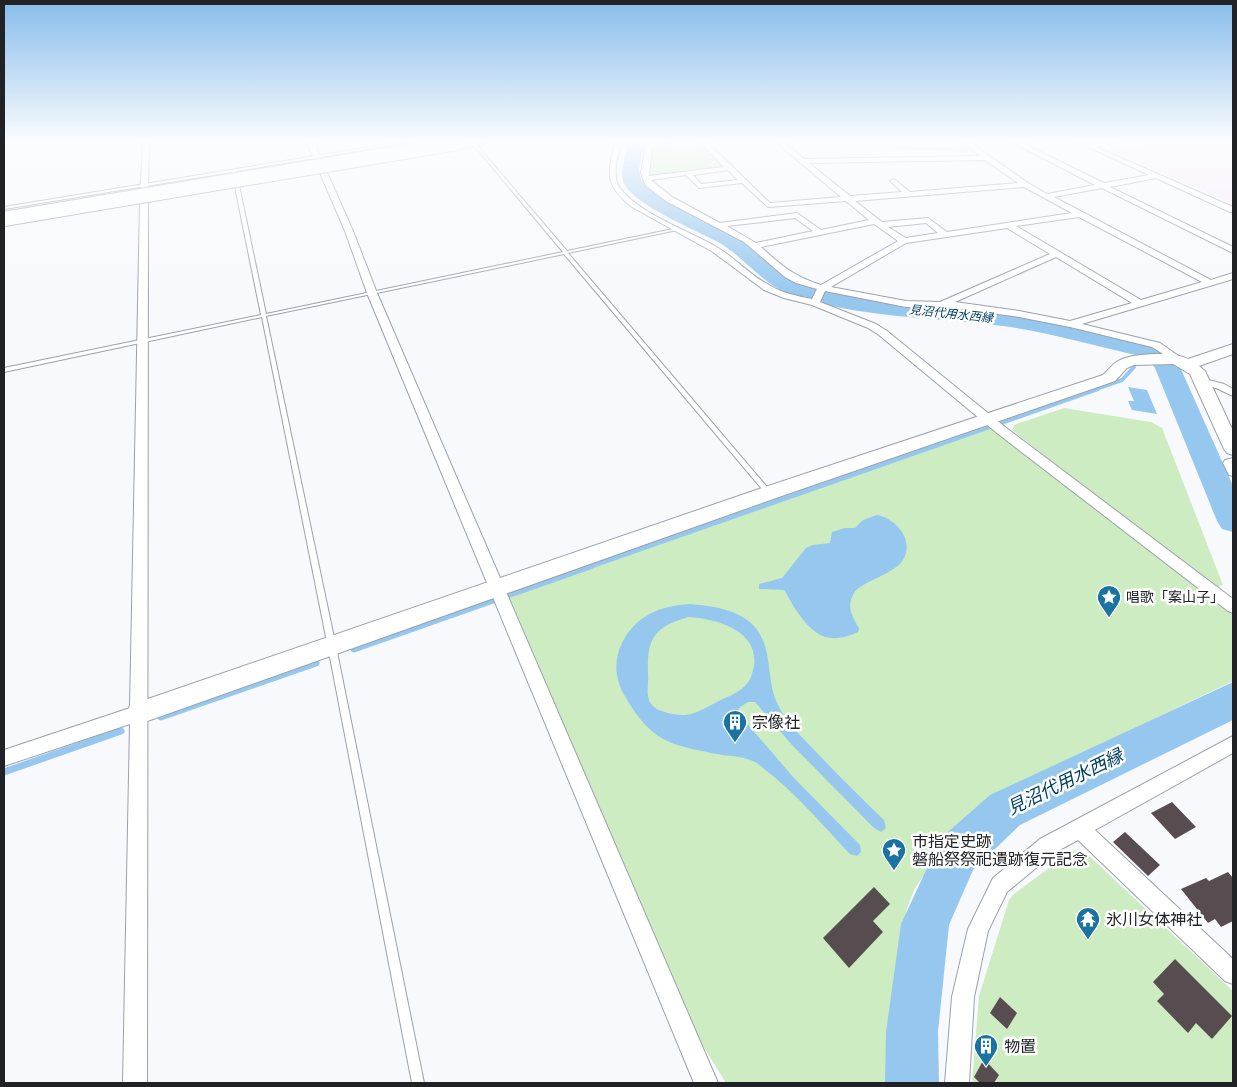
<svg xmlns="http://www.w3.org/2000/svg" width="1237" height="1087" font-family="Karla,'Noto Sans JP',sans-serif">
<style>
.education{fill:#f8e9fc}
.green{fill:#cdecc1}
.water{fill:#96c8ef;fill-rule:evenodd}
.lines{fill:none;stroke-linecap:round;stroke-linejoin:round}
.stream-far2{stroke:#96c8ef;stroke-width:4}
.stream-far1{stroke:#96c8ef;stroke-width:5}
.stream{stroke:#96c8ef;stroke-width:7}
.river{fill:#96c8ef;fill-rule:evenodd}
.building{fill:#574c4f}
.lane-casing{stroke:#9ba1ab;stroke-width:2}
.street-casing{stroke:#9ba1ab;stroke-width:2}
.secondary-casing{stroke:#9ba1ab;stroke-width:2}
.lane{fill:#fff;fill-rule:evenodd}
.street{fill:#fff;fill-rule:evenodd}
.secondary{fill:#fff;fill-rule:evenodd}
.highway-bridge-casing{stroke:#9ba1ab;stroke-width:16;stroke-linecap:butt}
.highway-bridge{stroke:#fff;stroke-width:14}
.labels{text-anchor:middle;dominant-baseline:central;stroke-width:5;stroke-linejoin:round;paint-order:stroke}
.far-water-label{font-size:12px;font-style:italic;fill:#003f63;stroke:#fff}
.poi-label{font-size:14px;fill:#202226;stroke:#fff;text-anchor:start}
.near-poi-label{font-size:16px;fill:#202226;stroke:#fff;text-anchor:start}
.near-water-label{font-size:18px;font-style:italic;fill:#003f63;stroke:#fff}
</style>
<rect width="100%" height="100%" fill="#f7f9fd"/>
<!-- education -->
<path class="education" d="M1158,143H1233V204L1103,147Z"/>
<!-- green -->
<path class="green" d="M885,143H960L970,152L891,149Z
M699,144L702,145L725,168L648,176L652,147Z
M1064,408L1151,422L1162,428L1223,585L1218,587L1209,584L1012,430L1014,425Z
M990,425L1233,615V681L1009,788L988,800L955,832L915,888L907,908L903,930L889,1083H726L700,1041L507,592Z
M1073,850L1085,852L1233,991V1083H972L979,996L1009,900L1014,894Z"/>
<!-- water -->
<path class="water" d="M1128,387L1147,390L1157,414L1132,410L1128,401H1134Z
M877,515C895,518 914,539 904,558C897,574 861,581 854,593C846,606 852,616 859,628L858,632C826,647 811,633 794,607C790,601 788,595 784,590L759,589V584L782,578L806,548L813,545L830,543L832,532L845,528H855L863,520Z
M690,604C712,606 738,609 754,626C774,648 765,679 778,705C787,724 805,740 819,755C840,777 862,799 884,820L886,828L881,832L874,828L792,745L755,702H748L739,708L738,713L794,778L860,845L861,852L857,856L850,854C825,828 801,799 773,776C767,772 761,765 755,762C745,757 732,756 722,755C672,745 653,744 626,698C615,681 613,661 622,643C636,615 660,606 690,604ZM689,617C716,619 759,630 754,666C752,674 751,680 745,686C736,695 725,697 715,703C707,707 699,712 691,714C680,717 658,713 651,704C645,695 649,684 648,674C647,639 653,627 689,617Z"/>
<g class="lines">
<!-- stream-far2 -->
<path class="stream-far2" d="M1093,390L1122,380L1134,367"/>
<!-- stream-far1 -->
<path class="stream-far1" d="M586,568L1097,389"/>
<!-- stream -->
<path class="stream" d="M354,649L590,566
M161,717L316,663
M4,772L121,731"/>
<!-- river -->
<path class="river" d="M628,143H644L639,170L641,180L646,186L664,200L737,236L788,276L807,286L858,297L907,304L1004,312L1148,344L1168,352L1180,367L1233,486V532L1222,529L1217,521L1155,368L1150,362L1140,356C1095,346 1049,332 1003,326C933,317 862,318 794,296C762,286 743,254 714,240C693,229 630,203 623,181C620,170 626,154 628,143Z
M1233,682V720L1020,825L973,870L949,925L938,1032L939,1083H885L886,1032L901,924L941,838L990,795Z"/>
</g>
<!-- building -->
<path class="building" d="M1172,802L1196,827L1175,839L1151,813Z
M1125,832L1160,865L1148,876L1113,842Z
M1228,872L1233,878V921L1221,927L1215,919L1208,923L1181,889L1206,878L1209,881Z
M874,887L890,904L873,921L883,932L849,968L823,938Z
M1175,959L1232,1016L1212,1039L1196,1023L1188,1033L1157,1001L1164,994L1153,982Z
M1000,997L1017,1013L1007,1029L990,1013Z
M984,1059L999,1075L994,1083H980L974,1077Z"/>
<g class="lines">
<!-- lane casing -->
<g class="lane-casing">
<path id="lane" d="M395,143H405L236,171L266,314L563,252L472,143H475L567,251L678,228L679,229L677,230L568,253L772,493L769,495H767L564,254L266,316L336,647L424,1083H412L328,647L262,317L4,372V368L261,315L232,172L4,209V207Z"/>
</g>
<!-- street casing -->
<g class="street-casing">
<path id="street" d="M143,143H149L148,197L161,196L165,198L148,202L147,1083H123L130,724L4,766V750L130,708L140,203L136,201L140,199Z
M307,143H314L353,231L377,293L718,1083H694L367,293L345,231Z
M470,143H487L446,152L443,150Z
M615,143H621C618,156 611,176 620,188C640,215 691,231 720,249C737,260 751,276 769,285C782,293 797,296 812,299L817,289L796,283L785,277L744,242L666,201L645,185L641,173L646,143H671L652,147L649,176L724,167L701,143H708L770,203L841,197L777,143H785L804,159L980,156L963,143H971L1028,183L1047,194L1095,185L1013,143H1022L1104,183L1149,175L1080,143H1116L1096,147L1233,207V212H1230L1156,178L1110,187L1233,247V253L1102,188L1054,197L1211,280L1233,273V279L1082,324L1160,343L1180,357L1181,359L1176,362L1152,347L1070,327L1019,317L955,308L906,307L825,291L820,302L876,324L887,331L1005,427L1233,599V613L1228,611L997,433L879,335L868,328L812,305L784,298L764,290L713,252L632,207C605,185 607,176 615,143ZM985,160L1018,183L910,192L894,179L890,181L902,192L850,196L809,163ZM728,170L738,180L701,184L693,175ZM686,175L699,188L742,183L768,207L846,201L869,220L821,230L797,213L720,223L672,197L651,180ZM1024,187L1072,213L947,232L928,218L882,222L855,201ZM1079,217L1202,282L1141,300L1016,226ZM795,218L813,231L756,243L727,226ZM926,223L938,233L906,238L888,227ZM874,224L898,241L821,285C793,276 782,266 761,247ZM1007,228L1050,254L940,302L906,301L831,287L906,243ZM1056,257L1132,303L1070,321L1019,311L955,302Z
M1201,378L1224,384L1233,389V396L1216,388L1197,383L1196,381L1197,379Z
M1233,458V476L1229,475L1223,463L1225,460Z
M1233,736V753L1095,830L1233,959V984L1225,981L1078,840L1054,853L1007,892L988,931L974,997L969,1083H945L952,997L968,929L993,878L1040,839Z"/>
</g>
<!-- secondary casing -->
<g class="secondary-casing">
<path id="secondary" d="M1233,344V354L1199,366L1205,371L1233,431V455L1227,453L1224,449L1190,374L1173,364L1134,365L1127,368L1115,381L776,498L139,724L130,721L127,713L130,705L139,702L762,488L1103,375C1108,370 1113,364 1118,361C1132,353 1174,351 1188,359Z"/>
</g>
<!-- lane -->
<use href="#lane" class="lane"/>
<!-- street -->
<use href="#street" class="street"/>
<!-- secondary -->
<use href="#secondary" class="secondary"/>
<!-- highway-bridge casing -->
<g class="highway-bridge-casing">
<path id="highway-bridge" d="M4,219L457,143"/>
</g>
<!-- highway-bridge -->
<use href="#highway-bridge" class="highway-bridge"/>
</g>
<!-- sky -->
<linearGradient id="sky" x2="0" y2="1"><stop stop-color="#87bceb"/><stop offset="0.48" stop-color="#fbfcfe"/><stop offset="1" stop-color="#fbfcfe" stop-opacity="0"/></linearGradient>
<rect width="1237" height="296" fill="url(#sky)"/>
<!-- icons -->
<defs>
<g id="sight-pin" transform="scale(1.25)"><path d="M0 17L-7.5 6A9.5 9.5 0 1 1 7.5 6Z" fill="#1b73a2" stroke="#fff"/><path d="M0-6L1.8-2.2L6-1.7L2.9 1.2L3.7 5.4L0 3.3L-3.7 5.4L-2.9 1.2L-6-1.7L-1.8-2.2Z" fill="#fff"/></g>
<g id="building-pin" transform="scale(1.25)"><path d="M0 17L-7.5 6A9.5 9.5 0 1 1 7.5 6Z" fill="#1b73a2" stroke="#fff"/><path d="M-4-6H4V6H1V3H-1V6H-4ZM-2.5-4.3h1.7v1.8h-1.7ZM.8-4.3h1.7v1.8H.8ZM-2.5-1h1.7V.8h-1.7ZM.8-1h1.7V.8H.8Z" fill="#fff"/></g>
<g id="temple-pin" transform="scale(1.25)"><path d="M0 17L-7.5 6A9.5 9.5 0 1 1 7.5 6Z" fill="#1b73a2" stroke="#fff"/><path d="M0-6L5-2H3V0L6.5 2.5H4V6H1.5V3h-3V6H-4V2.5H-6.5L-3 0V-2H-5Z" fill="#fff"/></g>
</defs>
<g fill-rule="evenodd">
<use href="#sight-pin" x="1109" y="597"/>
<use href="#building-pin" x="735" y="722"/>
<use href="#sight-pin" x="894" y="850"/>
<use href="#temple-pin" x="1088" y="919"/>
<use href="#building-pin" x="986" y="1046"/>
</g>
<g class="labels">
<!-- far-water labels -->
<g class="far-water-label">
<text transform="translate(951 314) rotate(6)">見沼代用水西縁</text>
</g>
<!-- poi labels -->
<g class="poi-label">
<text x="1126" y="597">唱歌「案山子」</text>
</g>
<!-- near-poi labels -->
<g class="near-poi-label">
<text x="752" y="722">宗像社</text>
<text x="912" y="841">市指定史跡<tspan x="912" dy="18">磐船祭祭祀遺跡復元記念</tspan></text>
<text x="1106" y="919">氷川女体神社</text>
<text x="1004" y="1046">物置</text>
</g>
<!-- near-water labels -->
<g class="near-water-label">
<text transform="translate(1065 782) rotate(-26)">見沼代用水西縁</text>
</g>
</g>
<!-- border -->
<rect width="1237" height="1087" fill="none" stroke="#202226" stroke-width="10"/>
</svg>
